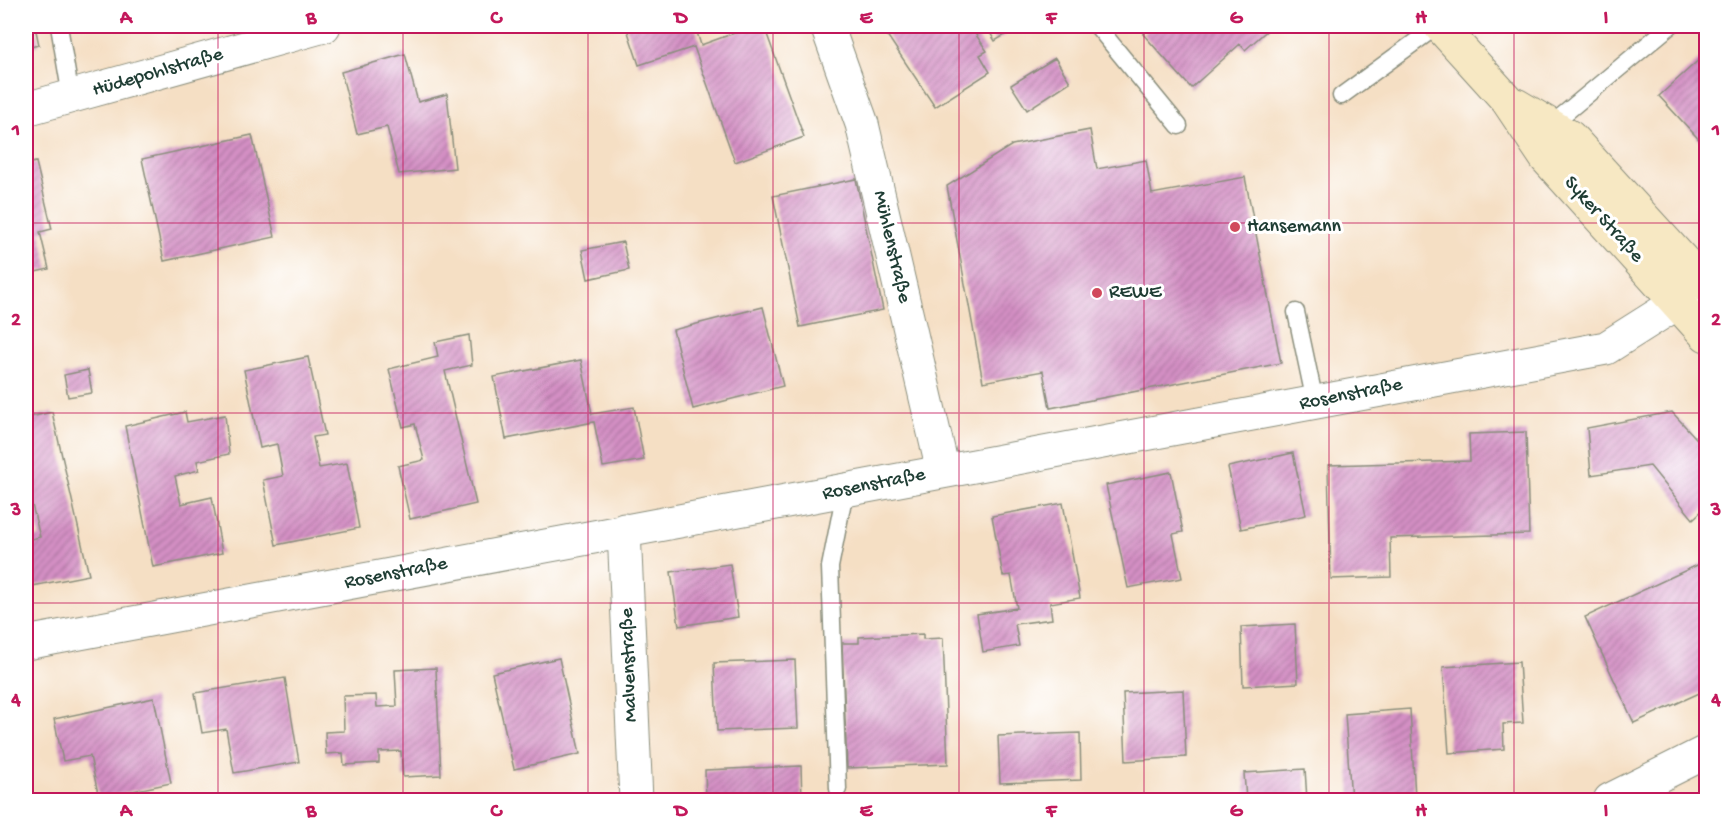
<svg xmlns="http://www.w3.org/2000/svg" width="1732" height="826" font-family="'Gochi Hand',sans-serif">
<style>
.building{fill:url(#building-hatch)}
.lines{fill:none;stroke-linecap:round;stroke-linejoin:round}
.lane-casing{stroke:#8a8e7c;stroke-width:19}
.street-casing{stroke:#8a8e7c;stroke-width:35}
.secondary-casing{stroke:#8a8e7c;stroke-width:35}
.lane{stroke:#fff;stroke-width:16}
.street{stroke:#fff;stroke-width:33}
.secondary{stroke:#f7e8c3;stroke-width:33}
.grid{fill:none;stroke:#c2185b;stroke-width:1.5;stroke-opacity:0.55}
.poi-dot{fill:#d1495b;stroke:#fff;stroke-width:2}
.labels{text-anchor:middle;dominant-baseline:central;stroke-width:6;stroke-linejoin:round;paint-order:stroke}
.street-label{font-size:20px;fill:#1f3d34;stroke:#fff}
.poi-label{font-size:20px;fill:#1f3d34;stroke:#fff;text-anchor:start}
.neatline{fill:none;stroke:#c2185b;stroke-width:2}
.grid-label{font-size:20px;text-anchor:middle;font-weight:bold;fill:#c2185b}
</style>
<defs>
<pattern id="building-hatch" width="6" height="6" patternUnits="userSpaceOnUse" patternTransform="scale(1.5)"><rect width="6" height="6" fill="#d48fc4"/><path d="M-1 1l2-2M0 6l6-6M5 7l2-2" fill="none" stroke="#ab76a0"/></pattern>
</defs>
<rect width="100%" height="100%" fill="#fff"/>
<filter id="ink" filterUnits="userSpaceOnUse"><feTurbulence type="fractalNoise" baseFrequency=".0167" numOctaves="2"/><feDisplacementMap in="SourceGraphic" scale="12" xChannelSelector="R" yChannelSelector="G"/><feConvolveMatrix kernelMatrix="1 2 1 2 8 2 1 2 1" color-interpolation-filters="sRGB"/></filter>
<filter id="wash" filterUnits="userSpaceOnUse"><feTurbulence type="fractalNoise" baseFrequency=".008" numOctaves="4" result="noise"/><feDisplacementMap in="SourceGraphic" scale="24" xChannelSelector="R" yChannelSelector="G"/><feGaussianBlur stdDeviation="1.35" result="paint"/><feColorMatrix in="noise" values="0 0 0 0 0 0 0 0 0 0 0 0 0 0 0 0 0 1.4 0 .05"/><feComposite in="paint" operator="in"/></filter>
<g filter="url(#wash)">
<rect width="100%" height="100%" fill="#f5dfc4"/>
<g id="blocks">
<!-- building -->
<path class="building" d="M26,26H35L39,45L26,48Z
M626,26H695L701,45L754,26H764L804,137L735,162L694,47L639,65Z
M881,26H970L987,51L980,55L990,72L935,107Z
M986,26H1020L995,41Z
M1154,26H1272L1245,50L1240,44L1191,88L1143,34Z
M405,54L418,102L447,94L455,168L399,174L387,127L357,134L341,72Z
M1703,56L1706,59V147L1659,96Z
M1055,58L1070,82L1027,110L1011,85Z
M1090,130L1097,169L1146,160L1152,194L1245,177L1281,363L1050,408L1043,371L983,382L947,186L1012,145Z
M252,135L275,237L164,261L142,159Z
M36,162L52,229L40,232L49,269L26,274V164Z
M856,179L883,310L800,327L773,196Z
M623,242L629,270L588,279L582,250Z
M763,307L783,386L693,409L673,330Z
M469,335L472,365L445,371L476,504L410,519L398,466L424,460L415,424L403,427L389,369L438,357L435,342Z
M308,357L325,435L313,437L319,468L347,463L359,528L276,545L263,480L283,476L277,444L260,448L244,370Z
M581,360L592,414L634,407L644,460L603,467L594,422L506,439L494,377Z
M88,370L92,393L68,397L64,375Z
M52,412L89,575L27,587L26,540L40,537L26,481V418Z
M185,412L187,422L225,415L229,454L197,461L199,470L175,476L181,504L212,497L222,553L153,567L125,426Z
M1672,412L1706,449V507L1693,519L1650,466L1591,475L1587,428Z
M1526,432L1529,534L1390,538L1391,577L1331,579L1328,465L1470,461L1469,434Z
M1293,453L1306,515L1241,529L1228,467Z
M1171,472L1183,532L1173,534L1182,578L1128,588L1106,485Z
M1063,503L1080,598L1050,603L1052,619L1015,624L1019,646L983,652L977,614L1017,608L1011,575L1003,576L992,516Z
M1706,561V690L1634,723L1585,617Z
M730,564L738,617L679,626L671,572Z
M1295,624L1298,683L1243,686L1241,627Z
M923,634V639L943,638L948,764L847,768L842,643H859V637Z
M559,658L580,754L514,769L492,673Z
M795,660L798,728L717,731L714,663Z
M1519,662L1523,723L1503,724L1504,749L1449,753L1443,667Z
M436,668L441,775L403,777L401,751L379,752V763L344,765L343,753L326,754L325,732L344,731L343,696L376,695L377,707L397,706L395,670Z
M285,678L299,762L234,773L226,729L202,733L195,693Z
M1183,690L1186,757L1126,761L1123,693Z
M154,698L171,783L99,798L90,756L63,761L54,719Z
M1410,709L1415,797L1351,800L1345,714Z
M1080,733L1081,780L1000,783L998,736Z
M801,766L802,800H706L705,770Z
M1305,769L1307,800H1246L1244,773Z"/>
</g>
</g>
<g filter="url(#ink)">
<use href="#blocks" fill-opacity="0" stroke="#8a8e7c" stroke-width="1.5"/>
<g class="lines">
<!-- lane casing -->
<g class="lane-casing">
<path id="lane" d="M59,26L71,97
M1097,26L1179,126
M1341,96L1437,26
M1546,129L1670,26
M1296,312L1315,402
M838,789L830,567L845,491"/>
</g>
<!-- street casing -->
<g class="street-casing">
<path id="street" d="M827,26L862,124L943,471
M26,109L324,26
M624,530L636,800
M26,643L1606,348L1677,303L1698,284
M1610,800L1706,752"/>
</g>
<!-- secondary casing -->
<g class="secondary-casing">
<path id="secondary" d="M1440,26L1507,100L1546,158L1706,335
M1516,105L1570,137L1706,286"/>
</g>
<!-- lane -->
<use href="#lane" class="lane"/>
<!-- street -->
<use href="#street" class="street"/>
<!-- secondary -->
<use href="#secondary" class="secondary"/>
</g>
</g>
<!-- grid -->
<path class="grid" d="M218,26V800M403,26V800M588,26V800M773,26V800M959,26V800M1144,26V800M1329,26V800M1514,26V800M26,223H1706M26,413H1706M26,603H1706"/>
<!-- markers -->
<g class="poi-dot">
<circle cx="1235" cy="227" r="6"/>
<circle cx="1097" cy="293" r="6"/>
</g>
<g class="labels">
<!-- street labels -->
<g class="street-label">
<text transform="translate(158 73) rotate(-16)">Hüdepohlstraße</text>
<text transform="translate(1603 220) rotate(48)">Syker Straße</text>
<text transform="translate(891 247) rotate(77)">Mühlenstraße</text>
<text transform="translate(1351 395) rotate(-11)">Rosenstraße</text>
<text transform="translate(874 485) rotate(-11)">Rosenstraße</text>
<text transform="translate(396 574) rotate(-11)">Rosenstraße</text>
<text transform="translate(630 665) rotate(-92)">Malvenstraße</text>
</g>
<!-- poi labels -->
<g class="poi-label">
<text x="1247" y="227">Hansemann</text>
<text x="1109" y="293">REWE</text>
</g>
</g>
<!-- margin -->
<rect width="1732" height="826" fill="none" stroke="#fff" stroke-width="66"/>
<rect x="33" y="33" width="1666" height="760" class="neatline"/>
<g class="grid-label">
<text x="126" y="23">A</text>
<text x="311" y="23">B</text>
<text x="496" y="23">C</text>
<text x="681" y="23">D</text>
<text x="866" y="23">E</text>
<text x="1051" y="23">F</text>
<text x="1236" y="23">G</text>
<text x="1421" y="23">H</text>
<text x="1606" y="23">I</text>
<text x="16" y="135">1</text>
<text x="1716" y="135">1</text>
<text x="16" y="325">2</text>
<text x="1716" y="325">2</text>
<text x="16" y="515">3</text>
<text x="1716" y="515">3</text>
<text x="16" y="705">4</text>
<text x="1716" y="705">4</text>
<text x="126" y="816">A</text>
<text x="311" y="816">B</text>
<text x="496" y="816">C</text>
<text x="681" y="816">D</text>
<text x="866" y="816">E</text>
<text x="1051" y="816">F</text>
<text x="1236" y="816">G</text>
<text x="1421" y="816">H</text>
<text x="1606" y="816">I</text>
</g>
</svg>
